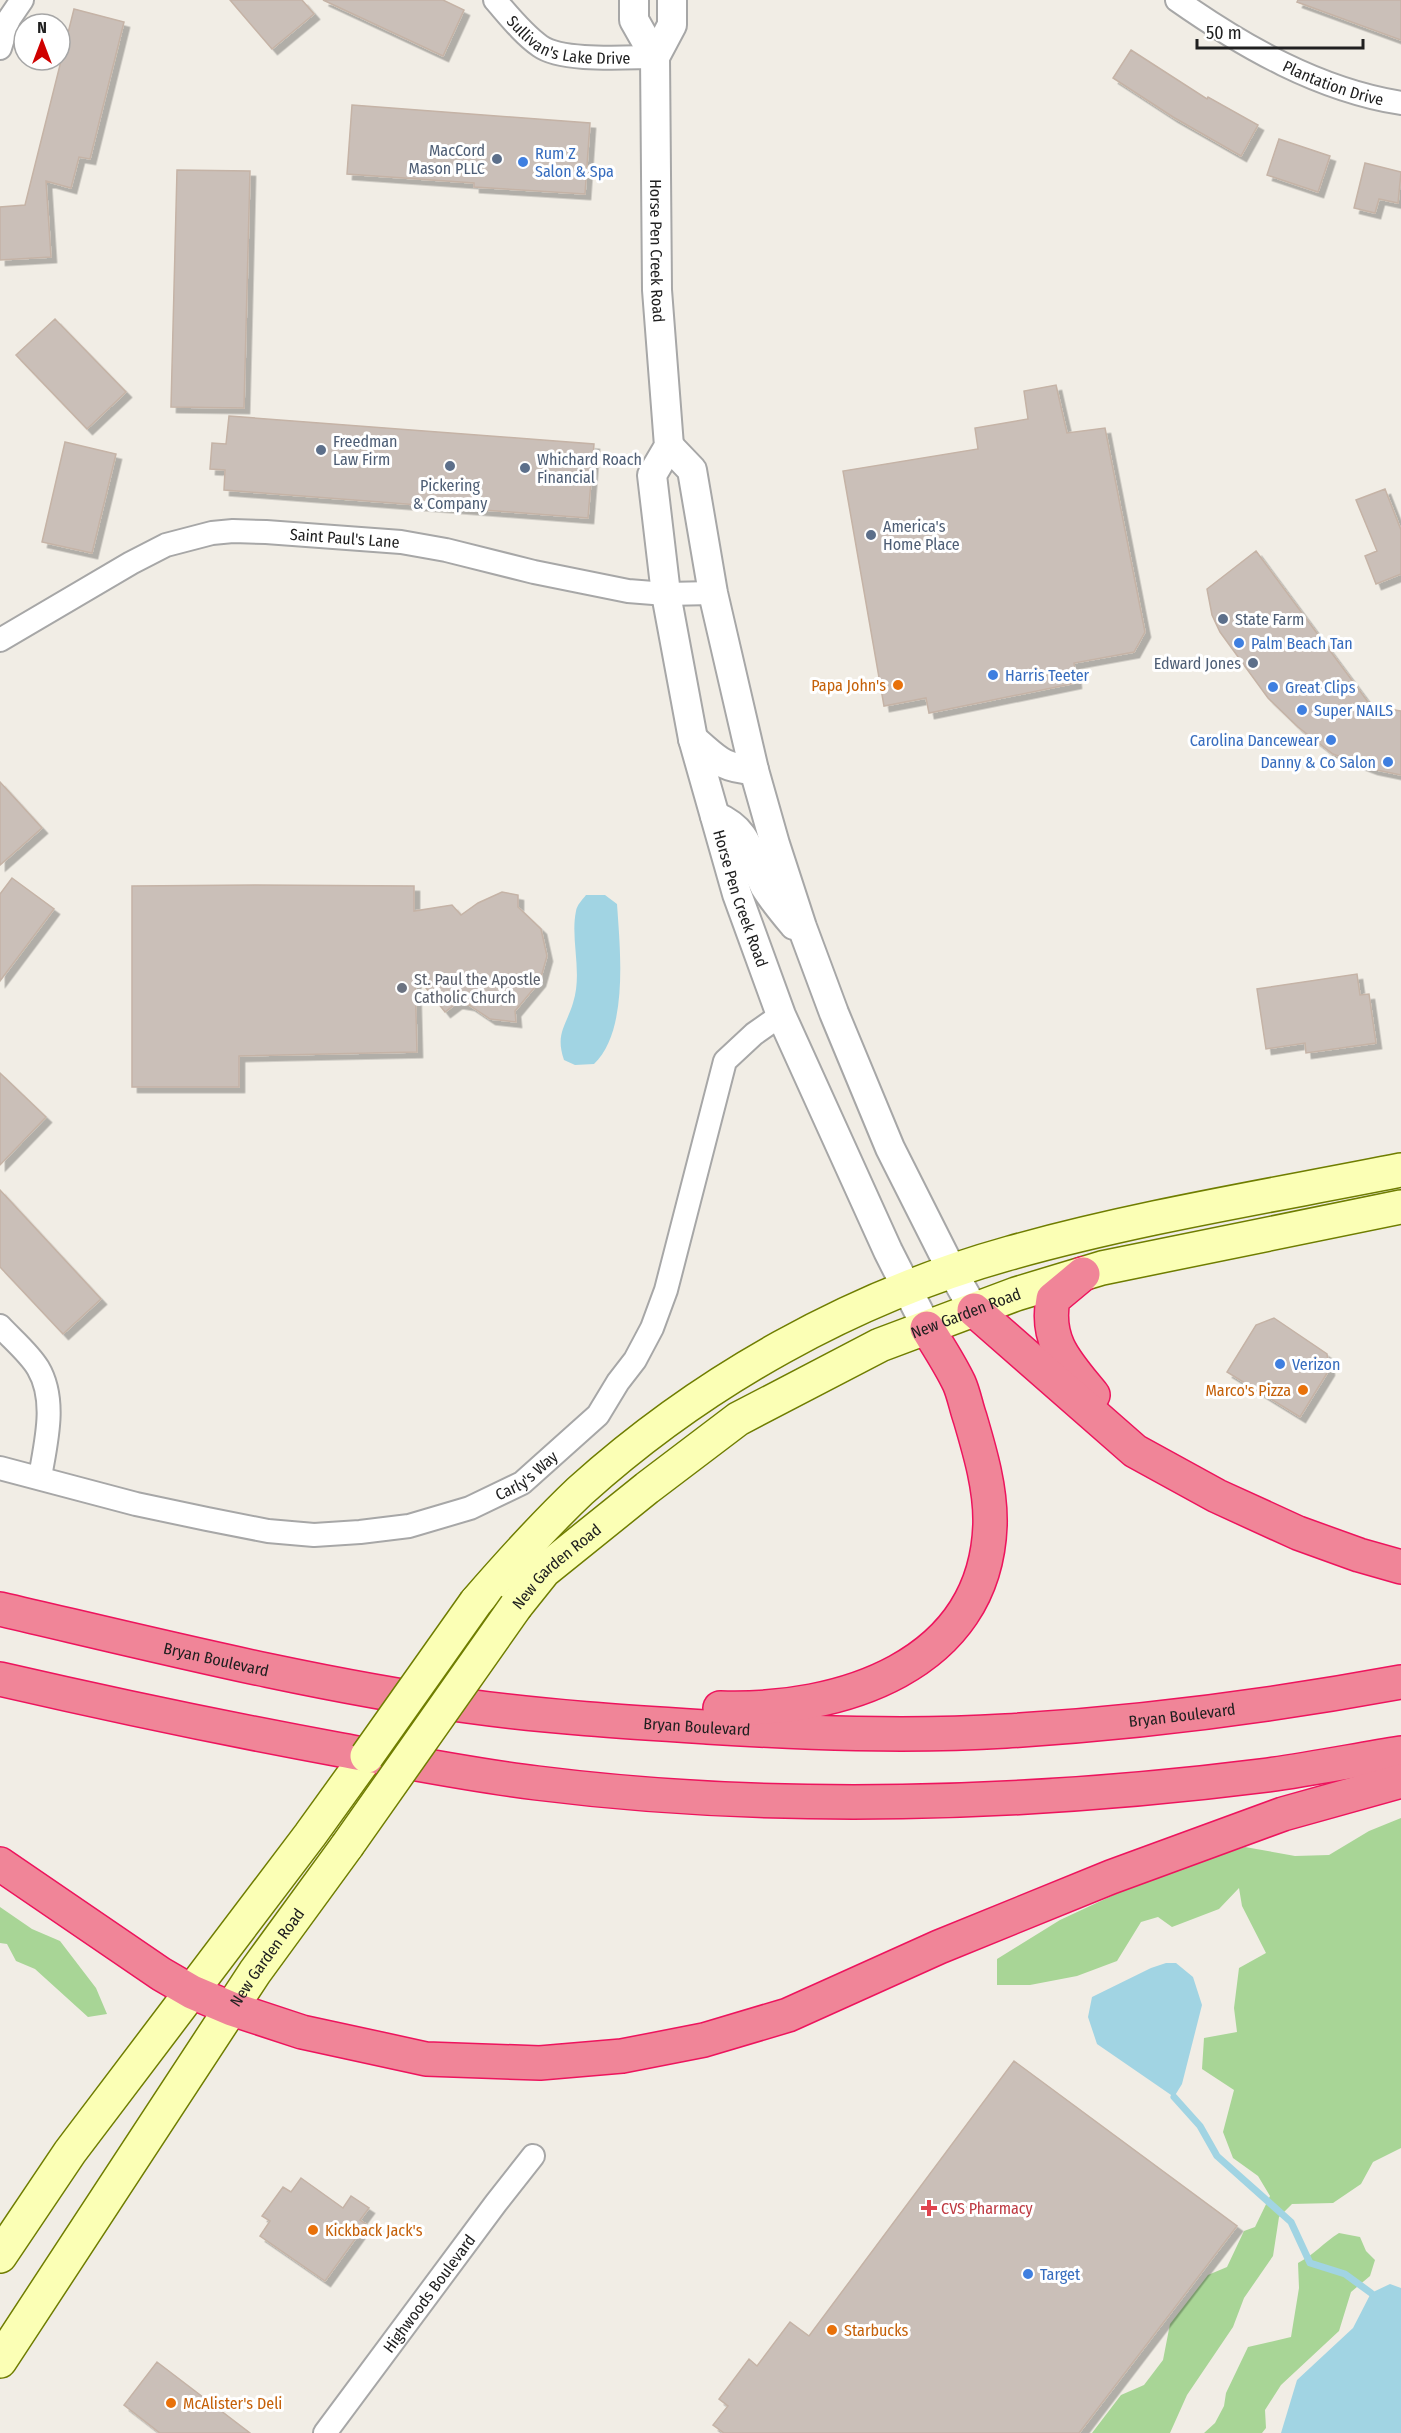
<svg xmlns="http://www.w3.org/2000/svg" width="1401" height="2433" font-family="'Fira Sans Condensed',sans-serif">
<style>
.forest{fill:#a8d596}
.water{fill:#a1d4e3}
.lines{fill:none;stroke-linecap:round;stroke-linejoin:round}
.stream{stroke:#a1d4e3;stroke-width:7}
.building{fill:#cabfb8;stroke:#c5b3a6;stroke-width:1.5;filter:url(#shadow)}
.minor-casing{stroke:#a7a7a7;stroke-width:26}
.tertiary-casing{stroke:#a7a7a7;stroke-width:32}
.secondary-casing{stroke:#6f7d00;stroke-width:36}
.motorway-casing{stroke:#ed145d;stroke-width:36}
.minor{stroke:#fff;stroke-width:22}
.tertiary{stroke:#fff;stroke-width:28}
.secondary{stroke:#fbffb5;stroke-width:33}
.motorway{stroke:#f08598;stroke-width:33}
.secondary-bridge-casing{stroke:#6f7d00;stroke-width:36;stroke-linecap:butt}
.secondary-bridge{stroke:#fbffb5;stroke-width:33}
.service-dot{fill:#5c6f8a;stroke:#fff;stroke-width:2}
.shop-dot{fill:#3f7fe0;stroke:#fff;stroke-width:2}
.food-dot{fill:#e8710a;stroke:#fff;stroke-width:2}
.worship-dot{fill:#6b7280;stroke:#fff;stroke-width:2}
.health-dot{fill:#e0444e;stroke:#fff;stroke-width:2}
.labels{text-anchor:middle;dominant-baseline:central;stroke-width:6;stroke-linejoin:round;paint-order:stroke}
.street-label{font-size:16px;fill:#202020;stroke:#fff}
.service-label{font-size:16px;fill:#4e5e75;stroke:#fff;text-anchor:start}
.shop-label{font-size:16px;fill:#366cbe;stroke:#fff;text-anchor:start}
.food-label{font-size:16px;fill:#c56008;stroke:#fff;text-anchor:start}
.worship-label{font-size:16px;fill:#5b616d;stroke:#fff;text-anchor:start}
.health-label{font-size:16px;fill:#be3a42;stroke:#fff;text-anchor:start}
</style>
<defs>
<filter id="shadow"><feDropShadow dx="5.5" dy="5.5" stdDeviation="0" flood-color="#0004"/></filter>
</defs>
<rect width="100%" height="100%" fill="#f1ede5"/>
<!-- forest -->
<path class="forest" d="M1401,1818V2148L1373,2162L1361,2184L1333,2203L1292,2204L1279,2217L1273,2256L1244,2298L1233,2327L1187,2395L1170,2433H1092L1121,2395L1144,2385L1163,2360L1170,2324L1208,2275L1227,2267L1244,2231L1255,2227L1270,2196L1258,2176L1233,2158L1223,2132L1234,2090L1202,2069L1204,2038L1237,2032L1234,2008L1239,1968L1266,1953L1242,1906L1239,1888L1219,1909L1172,1927L1158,1917L1141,1922L1117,1961L1077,1976L1030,1985H997V1959L1060,1920L1118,1893L1174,1870L1245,1847L1295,1856L1329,1855L1369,1831Z
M0,1907L32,1929L60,1941L96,1988L107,2014L88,2017L35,1969L16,1961L7,1944L0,1943Z
M1339,2233L1360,2237L1366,2251L1375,2260L1370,2276L1351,2292L1339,2331L1281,2385L1265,2410L1266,2428L1262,2433H1204L1215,2423L1224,2406L1226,2393L1248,2347L1291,2337L1299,2288L1298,2263C1315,2254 1323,2243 1339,2233Z"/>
<!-- water -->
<path class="water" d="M586,895H605L617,904C620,948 629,1031 594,1064L575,1065L564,1060C555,1034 566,1026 573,1003C583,972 570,940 576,911C577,905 582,900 586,895Z
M1166,1963H1176L1193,1977L1202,2005L1182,2084L1174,2097L1097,2044L1088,2017L1092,1997L1151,1968Z
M1390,2284L1401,2288V2433H1281L1297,2380L1353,2328L1371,2293Z"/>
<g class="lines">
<!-- stream -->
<path class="stream" d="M1174,2097L1200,2126L1217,2156L1291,2222L1310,2263L1345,2274L1371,2293"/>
</g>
<!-- building -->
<path class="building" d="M230,0H302L314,14L272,49Z
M323,0H443L464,10L443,56Z
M1298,0H1401V40L1297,2Z
M74,9L124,22L90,159L79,157L71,188L46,181L51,257L0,260V207L25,205Z
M1131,50L1207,99L1208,97L1258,125L1241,156L1173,117L1113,78Z
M352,105L590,123L585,194L474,187V183L347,174Z
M1279,139L1330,156L1318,192L1267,175Z
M1365,163L1401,172L1398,203L1379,199L1375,213L1354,208Z
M177,170L250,171L244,408L171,407Z
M55,319L126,392L87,429L16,355Z
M1056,385L1067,433L1105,428L1145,632L1134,652L1074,663L1076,683L929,713L926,698L884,706L843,471L978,449L975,428L1028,419L1024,391Z
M229,416L594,444L588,518L224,490L225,470L210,469L212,443L226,444Z
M65,442L116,454L92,553L42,542Z
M1385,489L1401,530V574L1376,584L1365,556L1377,551L1356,500Z
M1256,551L1371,706L1401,711V775L1372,769L1333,754L1298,727L1268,698L1220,632L1212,615L1207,589Z
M0,782L42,828L0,865Z
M12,878L54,909L0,981V894Z
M255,885L414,886V911L452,905L461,915L478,903L502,892L518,895V907L541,929L547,956L540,981L515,1011L516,1022L490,1019L469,1005L457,1003L445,1012L415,974L417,1052L239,1056V1087H132V886Z
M1357,974L1360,995L1369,994L1376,1043L1306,1053L1305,1043L1266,1049L1257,989Z
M0,1073L46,1117L0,1165Z
M0,1190L101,1299L63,1334L0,1267Z
M1274,1318L1327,1354L1329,1370L1300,1417L1227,1372L1256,1325Z
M1014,2061L1237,2226L1079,2433H724L713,2425L728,2406L719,2399L749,2359L757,2366L790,2322L809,2336Z
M301,2178L343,2208L351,2196L369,2208L360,2220L366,2224L325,2281L260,2236L270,2221L262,2216L283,2187L291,2192Z
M157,2362L250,2433H160L124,2405Z"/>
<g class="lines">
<!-- minor casing -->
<g class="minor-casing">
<g id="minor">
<path id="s1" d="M495,0C509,16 523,34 540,46C562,62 627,57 655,57"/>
<path id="s2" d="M1177,0C1244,47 1319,90 1401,103"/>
<path d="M0,48L9,19L22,0"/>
<path id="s3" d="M0,640L131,563L166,545L212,533L233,531L266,532L401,542L446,550L534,572L628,591L666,594L713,593"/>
<path d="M0,1326C12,1339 29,1353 38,1368C57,1400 46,1442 40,1477"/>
<path id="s4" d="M0,1468L136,1504L207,1519L268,1531L314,1535L360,1532L409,1526L470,1508L522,1483L598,1415L618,1382L635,1360L652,1328L666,1290L725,1061L754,1034L781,1015"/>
<path id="s5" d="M325,2433L496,2203L533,2156"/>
</g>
</g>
<!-- tertiary casing -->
<g class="tertiary-casing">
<g id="tertiary">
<path d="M634,0V20L655,57"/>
<path id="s6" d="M672,0V25L655,57L657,290L669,446L652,475L666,594L693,739L737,894L781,1015L888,1251L927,1328"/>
<path d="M669,446L692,470L713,593L754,770L775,844L802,927L834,1013L890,1148L952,1271L974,1310"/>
<path d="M693,739C717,759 721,768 754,770"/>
<path d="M715,816C751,831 749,856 765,887C773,900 784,913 794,925"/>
</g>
</g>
<!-- secondary casing -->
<g class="secondary-casing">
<g id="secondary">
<path d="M476,1602C509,1564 543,1526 580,1491C702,1381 852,1297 1010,1253C1138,1217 1270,1196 1401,1170"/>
<path id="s7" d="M516,1606L544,1571L647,1488L738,1419L880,1345L1016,1294L1102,1268L1401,1207"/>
<path d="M0,2256L70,2152L310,1835L367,1756"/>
<path id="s8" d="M0,2361L255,1972L347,1846"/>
</g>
</g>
<!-- motorway casing -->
<g class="motorway-casing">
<g id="motorway">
<path d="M1083,1274L1053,1299C1045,1342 1067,1363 1093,1395"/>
<path d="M974,1310L1135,1451L1217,1496L1298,1533L1359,1555L1401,1567"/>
<path id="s9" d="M0,1609C155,1645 309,1684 467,1706C546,1717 627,1722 707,1727C806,1733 907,1737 1006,1731C1138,1723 1271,1706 1401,1682"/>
<path d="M0,1679C113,1705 227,1729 341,1750C406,1762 471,1775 537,1783C775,1813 1030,1805 1268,1775C1312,1769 1357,1760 1401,1753"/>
<path d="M720,1708C839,1712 985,1667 990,1525C991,1489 980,1452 970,1418C966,1407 964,1394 959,1383C950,1364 938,1346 927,1328"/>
<path d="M0,1864L161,1974L192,1992L232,2009L302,2032L426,2059L540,2063L622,2056L704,2040L788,2015L939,1947L1111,1877L1283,1814L1401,1781"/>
</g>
</g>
<!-- minor -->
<use href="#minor" class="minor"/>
<!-- tertiary -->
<use href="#tertiary" class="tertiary"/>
<!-- secondary -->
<use href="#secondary" class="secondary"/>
<!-- motorway -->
<use href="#motorway" class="motorway"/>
<!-- secondary-bridge casing -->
<g class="secondary-bridge-casing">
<path id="secondary-bridge" d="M367,1756L476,1602
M347,1846L516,1606"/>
</g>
<!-- secondary-bridge -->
<use href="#secondary-bridge" class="secondary-bridge"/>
</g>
<!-- markers -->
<g class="service-dot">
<circle cx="497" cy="159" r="6"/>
<circle cx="321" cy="450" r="6"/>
<circle cx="450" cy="466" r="6"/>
<circle cx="525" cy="468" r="6"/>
<circle cx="871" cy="535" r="6"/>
<circle cx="1223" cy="619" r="6"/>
<circle cx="1253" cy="663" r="6"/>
</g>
<g class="shop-dot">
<circle cx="523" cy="162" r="6"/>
<circle cx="1239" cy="643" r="6"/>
<circle cx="993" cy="675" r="6"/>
<circle cx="1273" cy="687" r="6"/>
<circle cx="1302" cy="710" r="6"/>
<circle cx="1331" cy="740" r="6"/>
<circle cx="1388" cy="762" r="6"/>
<circle cx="1280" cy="1364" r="6"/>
<circle cx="1028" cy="2274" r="6"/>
</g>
<g class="food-dot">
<circle cx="898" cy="685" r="6"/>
<circle cx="1303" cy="1390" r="6"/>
<circle cx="313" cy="2230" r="6"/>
<circle cx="832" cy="2330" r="6"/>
<circle cx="171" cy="2403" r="6"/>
</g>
<circle class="worship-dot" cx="402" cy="988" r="6"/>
<path class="health-dot" d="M926 2199h6v6h6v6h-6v6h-6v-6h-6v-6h6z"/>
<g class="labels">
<!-- street labels -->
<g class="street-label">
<text stroke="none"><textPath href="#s1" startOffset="90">Sullivan's Lake Drive</textPath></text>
<text stroke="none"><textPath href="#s2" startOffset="178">Plantation Drive</textPath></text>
<text stroke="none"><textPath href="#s6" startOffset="255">Horse Pen Creek Road</textPath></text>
<text stroke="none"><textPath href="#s3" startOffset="372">Saint Paul's Lane</textPath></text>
<text stroke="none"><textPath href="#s6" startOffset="918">Horse Pen Creek Road</textPath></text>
<text stroke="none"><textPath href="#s7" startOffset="543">New Garden Road</textPath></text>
<text stroke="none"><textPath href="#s4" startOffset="546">Carly's Way</textPath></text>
<text stroke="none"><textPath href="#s7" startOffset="57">New Garden Road</textPath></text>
<text stroke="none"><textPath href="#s9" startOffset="222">Bryan Boulevard</textPath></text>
<text stroke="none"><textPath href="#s9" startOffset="1194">Bryan Boulevard</textPath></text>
<text stroke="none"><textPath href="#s9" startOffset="708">Bryan Boulevard</textPath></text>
<text stroke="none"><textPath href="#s8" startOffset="484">New Garden Road</textPath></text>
<text stroke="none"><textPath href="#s5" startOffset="174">Highwoods Boulevard</textPath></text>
</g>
<!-- service labels -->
<g class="service-label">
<text x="485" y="150" text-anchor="end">MacCord<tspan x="485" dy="18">Mason PLLC</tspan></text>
<text x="333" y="441">Freedman<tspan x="333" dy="18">Law Firm</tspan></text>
<text x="537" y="459">Whichard Roach<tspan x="537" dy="18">Financial</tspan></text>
<text x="450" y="485" text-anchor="middle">Pickering<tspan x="450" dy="18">&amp; Company</tspan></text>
<text x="883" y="526">America's<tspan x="883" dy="18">Home Place</tspan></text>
<text x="1235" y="619">State Farm</text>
<text x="1241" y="663" text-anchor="end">Edward Jones</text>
</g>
<!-- shop labels -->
<g class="shop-label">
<text x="535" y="153">Rum Z<tspan x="535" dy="18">Salon &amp; Spa</tspan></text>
<text x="1251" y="643">Palm Beach Tan</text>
<text x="1005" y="675">Harris Teeter</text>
<text x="1285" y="687">Great Clips</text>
<text x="1314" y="710">Super NAILS</text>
<text x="1319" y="740" text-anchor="end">Carolina Dancewear</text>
<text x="1376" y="762" text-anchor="end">Danny &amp; Co Salon</text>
<text x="1292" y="1364">Verizon</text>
<text x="1040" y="2274">Target</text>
</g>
<!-- food labels -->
<g class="food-label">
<text x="886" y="685" text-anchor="end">Papa John's</text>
<text x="1291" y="1390" text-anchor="end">Marco's Pizza</text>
<text x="325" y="2230">Kickback Jack's</text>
<text x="844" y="2330">Starbucks</text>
<text x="183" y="2403">McAlister's Deli</text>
</g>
<!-- worship labels -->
<g class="worship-label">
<text x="414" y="979">St. Paul the Apostle<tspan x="414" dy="18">Catholic Church</tspan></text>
</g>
<!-- health labels -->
<g class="health-label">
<text x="941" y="2208">CVS Pharmacy</text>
</g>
</g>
<!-- north arrow -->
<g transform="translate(42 42)"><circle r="28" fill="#ffffff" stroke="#a6a6a6" stroke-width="1.5"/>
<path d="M0-4.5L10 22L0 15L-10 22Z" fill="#cf0100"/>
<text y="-9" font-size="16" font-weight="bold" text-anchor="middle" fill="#202020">N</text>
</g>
<!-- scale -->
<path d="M1197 39v9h166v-9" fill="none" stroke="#202020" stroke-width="3"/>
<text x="1206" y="39" font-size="18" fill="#202020" stroke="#ffffff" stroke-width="4.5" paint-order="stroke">50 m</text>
</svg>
